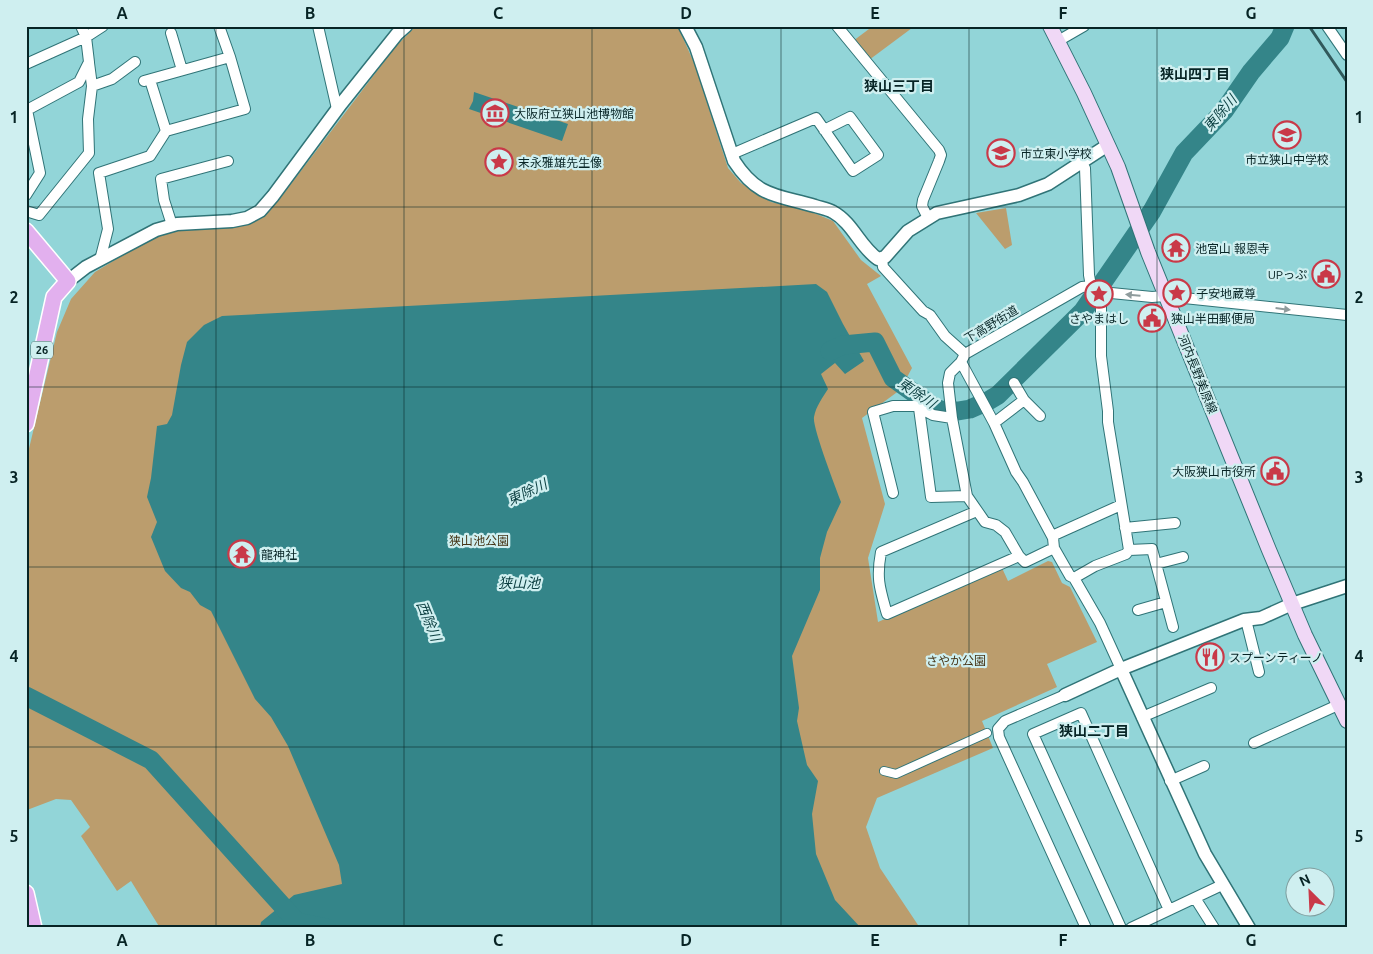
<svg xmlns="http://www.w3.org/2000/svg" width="1373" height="954" font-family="Ubuntu,'Noto Sans JP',sans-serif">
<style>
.green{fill:#bb9d6d}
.water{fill:#348589}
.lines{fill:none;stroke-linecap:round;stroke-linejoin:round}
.river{stroke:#348589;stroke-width:19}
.pedestrian-casing{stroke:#307477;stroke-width:10}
.minor-casing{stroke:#307477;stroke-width:12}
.tertiary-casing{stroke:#307477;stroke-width:15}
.secondary-casing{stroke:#307477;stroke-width:16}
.primary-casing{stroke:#fff;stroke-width:18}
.pedestrian{stroke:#fff;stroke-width:8}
.minor{stroke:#fff;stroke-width:10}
.tertiary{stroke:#fff;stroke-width:12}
.secondary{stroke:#f0d8f6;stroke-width:14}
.primary{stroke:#e2b0ee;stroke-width:15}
.rail{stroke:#31595b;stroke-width:3}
.oneway{fill:#8f9c9d}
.grid{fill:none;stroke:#072425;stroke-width:1;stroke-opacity:0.55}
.labels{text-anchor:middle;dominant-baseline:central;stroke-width:4.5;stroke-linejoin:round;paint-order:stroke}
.shield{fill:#cfeff0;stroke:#436162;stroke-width:1}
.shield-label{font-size:11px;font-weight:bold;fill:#072425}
.poi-label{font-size:12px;fill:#072425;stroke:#cfeff0;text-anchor:start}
.street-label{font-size:12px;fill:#072425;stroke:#cfeff0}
.park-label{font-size:12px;fill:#453416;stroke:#cfeff0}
.neighbourhood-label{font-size:14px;font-weight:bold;fill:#072425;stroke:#cfeff0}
.water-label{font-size:14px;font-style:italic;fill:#0c3f41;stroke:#cfeff0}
.neatline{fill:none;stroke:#072425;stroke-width:2}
.grid-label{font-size:16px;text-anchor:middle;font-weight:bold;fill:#072425}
</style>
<rect width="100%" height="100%" fill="#92d5d8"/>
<!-- green -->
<path class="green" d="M418,26H675L679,29L695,65L728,168L741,183L771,202L807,210L833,221L861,260L881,276L867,284L912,368L900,390L862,418L885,504L868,558L878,622L1002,568L1008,581L1048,561L1052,562L1062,583L1070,587L1097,642L1047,664L1057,687L982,721L993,748L877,798L866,827L880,868L920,928H160L131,881L117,891L81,836L90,827L71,800L56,799L27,810L26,461L57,332L71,299L95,272L153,237L183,230L235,227L259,219L281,197L396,46L413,29Z
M873,26H911L912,28L869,60L853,41Z
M1006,208L1012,245L1005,249L976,213Z"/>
<!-- water -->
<path class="water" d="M474,92L568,124L562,141L469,109L473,101Z
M816,284L827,292L843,324L864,361L845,374L835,363L821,374L828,389C823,397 816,406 814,417C812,427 836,488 841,502L827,532L820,558V590L792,656L799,708L797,721L807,765L818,781L812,814L816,854L835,900L861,928H260L261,922L294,895L342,884L339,865L288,746L271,717L255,699L211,611L200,605L190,592L181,588L165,571L151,537L157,522L147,497L151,478L157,426L167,424L172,415L181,365L187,342L204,325L222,316Z"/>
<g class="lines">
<!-- river -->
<path class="river" d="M830,351L843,345L875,342L893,378L935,408L944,411H958L970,409L988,401L998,395L1083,311L1152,211L1184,153L1224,111L1251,72L1280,38L1285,26
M26,696L151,760L297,922L327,928"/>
<!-- pedestrian casing -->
<g class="pedestrian-casing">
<path id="pedestrian" d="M884,771L896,774L987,733"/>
</g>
<!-- minor casing -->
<g class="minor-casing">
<path id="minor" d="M318,26L337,109
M837,26L939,150L941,155L939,161L923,200L922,206L928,218
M1327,26L1347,55
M171,33L182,70
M1058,41L1084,26
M26,64L86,37L103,26
M150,80L166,131
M144,81L230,57
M92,86L112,79L135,62
M732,154L816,118L853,171L878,155L850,117L824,130
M1081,163L1085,168L1089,275L1091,286L1101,292L1152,297L1165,296L1347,315
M26,195L40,173L27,110L79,82L89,62L86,37L81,26
M26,211L39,215L89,153L88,119L92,86L89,63
M172,225L164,200L161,179L228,161
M882,259L883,267L923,311L930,315L945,336L965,354
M100,260L108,229L99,173L150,156L166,131L245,109L230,57L219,26
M1101,292V356L1108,411V422L1129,550
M965,354L961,362L994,423L1016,472L1023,482L1053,538L1054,548L1070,576L1074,578L1100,623L1121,669
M965,354L1082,287L1091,286
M1014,383L1024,400L1040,416
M919,408L931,497L967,496
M952,418L948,383L950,373L961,362
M994,423L1024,400
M893,493L873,412L893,406H916L933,415L952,418L967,496L985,522L996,525L1005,532L1019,556
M977,511L881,552C876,579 880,589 887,614L1019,556L1025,562L1054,548
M1125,528L1175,523
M1052,536L1121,505
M1156,564L1183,557
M1074,578L1095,566L1126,554L1129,550L1152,549L1173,627
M1138,610L1166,602
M1246,620L1259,672
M1065,695L1005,721L998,729L999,737L1086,928
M1142,717L1211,688
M1254,743L1338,705
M1170,781L1204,766
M1195,898L1214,928
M1121,928L1033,734L1081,713L1169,910
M1131,928L1222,885"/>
</g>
<!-- tertiary casing -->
<g class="tertiary-casing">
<path id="tertiary" d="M685,26L696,47L734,161C758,198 778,195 815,206C821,208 828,209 833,212C853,223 860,247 878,259L885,257L908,231L937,213L1019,195L1048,184L1108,145
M68,281L86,267L156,230L177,224L232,221L247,218L260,211L273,196L341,104L397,34L406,26
M1121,669L1205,854L1249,928
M1065,695L1121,669L1244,620L1261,618L1292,604L1347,586"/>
</g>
<!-- secondary casing -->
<g class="secondary-casing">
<path id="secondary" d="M1050,26L1084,93L1118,167L1148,252L1269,550L1305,635L1347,721"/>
</g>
<!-- primary casing -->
<g class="primary-casing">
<path id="primary" d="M26,231L68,281L54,297L26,424
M26,893L34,928"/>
</g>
<!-- pedestrian -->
<use href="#pedestrian" class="pedestrian"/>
<!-- minor -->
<use href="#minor" class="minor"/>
<!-- tertiary -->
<use href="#tertiary" class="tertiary"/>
<!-- secondary -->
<use href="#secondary" class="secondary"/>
<!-- primary -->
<use href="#primary" class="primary"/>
<!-- rail -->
<path class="rail" d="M1309,26L1347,82"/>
</g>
<!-- one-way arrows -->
<defs><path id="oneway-solid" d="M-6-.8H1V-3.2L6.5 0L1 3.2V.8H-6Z" transform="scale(1.25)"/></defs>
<g class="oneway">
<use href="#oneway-solid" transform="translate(1133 295) rotate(-175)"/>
<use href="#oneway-solid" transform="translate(1283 309) rotate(7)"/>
</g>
<!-- grid -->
<path class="grid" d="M216,26V928M404,26V928M592,26V928M781,26V928M969,26V928M1157,26V928M26,207H1347M26,387H1347M26,567H1347M26,747H1347"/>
<!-- icons -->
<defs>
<g id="museum-ring" transform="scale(1.4375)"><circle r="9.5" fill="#cfeff0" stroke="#c93948" stroke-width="1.5"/><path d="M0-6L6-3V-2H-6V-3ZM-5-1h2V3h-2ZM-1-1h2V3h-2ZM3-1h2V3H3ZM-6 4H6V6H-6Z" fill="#c93948"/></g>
<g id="school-ring" transform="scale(1.4375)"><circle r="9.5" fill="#cfeff0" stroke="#c93948" stroke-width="1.5"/><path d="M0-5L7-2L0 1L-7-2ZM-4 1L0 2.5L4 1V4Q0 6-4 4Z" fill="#c93948"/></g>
<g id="sight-ring" transform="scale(1.4375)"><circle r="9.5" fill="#cfeff0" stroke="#c93948" stroke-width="1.5"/><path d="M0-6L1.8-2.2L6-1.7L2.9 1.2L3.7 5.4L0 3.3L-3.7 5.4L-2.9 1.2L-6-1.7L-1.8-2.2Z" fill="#c93948"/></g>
<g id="temple-ring" transform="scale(1.4375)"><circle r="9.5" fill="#cfeff0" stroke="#c93948" stroke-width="1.5"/><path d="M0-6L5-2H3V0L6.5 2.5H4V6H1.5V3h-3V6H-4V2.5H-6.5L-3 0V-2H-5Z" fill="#c93948"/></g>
<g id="civic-ring" transform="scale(1.4375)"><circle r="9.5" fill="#cfeff0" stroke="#c93948" stroke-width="1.5"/><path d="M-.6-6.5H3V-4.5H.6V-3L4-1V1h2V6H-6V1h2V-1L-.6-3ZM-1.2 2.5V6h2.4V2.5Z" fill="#c93948"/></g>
<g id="restaurant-ring" transform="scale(1.4375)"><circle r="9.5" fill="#cfeff0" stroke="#c93948" stroke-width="1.5"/><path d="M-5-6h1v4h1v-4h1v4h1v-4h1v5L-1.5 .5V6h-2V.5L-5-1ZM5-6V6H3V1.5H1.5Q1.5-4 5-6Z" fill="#c93948"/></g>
</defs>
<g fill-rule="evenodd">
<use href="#museum-ring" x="495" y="113"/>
<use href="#school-ring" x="1287" y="135"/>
<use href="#school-ring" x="1001" y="153"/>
<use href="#sight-ring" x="499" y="162"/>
<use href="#temple-ring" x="1176" y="248"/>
<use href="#civic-ring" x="1326" y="274"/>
<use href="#sight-ring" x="1177" y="293"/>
<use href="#sight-ring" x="1099" y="294"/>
<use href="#civic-ring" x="1152" y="318"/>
<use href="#civic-ring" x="1275" y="471"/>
<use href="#temple-ring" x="242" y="554"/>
<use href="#restaurant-ring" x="1210" y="657"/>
</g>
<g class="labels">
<!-- shield labels -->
<rect class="shield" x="31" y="341.5" width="22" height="17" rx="4"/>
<g class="shield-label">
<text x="42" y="350">26</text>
</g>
<!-- poi labels -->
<g class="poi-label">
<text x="514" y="113">大阪府立狭山池博物館</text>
<text x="1020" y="153">市立東小学校</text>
<text x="1287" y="159" text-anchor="middle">市立狭山中学校</text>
<text x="518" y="162">末永雅雄先生像</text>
<text x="1195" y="248">池宮山 報恩寺</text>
<text x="1307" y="274" text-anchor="end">UPっぷ</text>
<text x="1196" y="293">子安地蔵尊</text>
<text x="1099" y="318" text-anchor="middle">さやまはし</text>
<text x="1171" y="318">狭山半田郵便局</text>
<text x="1256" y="471" text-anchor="end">大阪狭山市役所</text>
<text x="261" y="554">龍神社</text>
<text x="1229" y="657">スプーンティーノ</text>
</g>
<!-- street labels -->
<g class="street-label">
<text transform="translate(991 324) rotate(-31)">下高野街道</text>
<text transform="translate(1198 374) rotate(68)">河内長野美原線</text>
</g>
<!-- park labels -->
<g class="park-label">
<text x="479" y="540">狭山池公園</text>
<text x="956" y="660">さやか公園</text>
</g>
<!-- neighbourhood labels -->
<g class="neighbourhood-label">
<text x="1195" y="74">狭山四丁目</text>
<text x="899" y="86">狭山三丁目</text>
<text x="1094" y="731">狭山二丁目</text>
</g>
<!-- water labels -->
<g class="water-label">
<text transform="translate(1220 113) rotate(-49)">東除川</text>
<text transform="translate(917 393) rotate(34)">東除川</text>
<text transform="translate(527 492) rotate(-25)">東除川</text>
<text x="519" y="583">狭山池</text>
<text transform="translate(429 621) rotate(68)">西除川</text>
</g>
</g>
<!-- border -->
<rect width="1373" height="954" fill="none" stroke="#cfeff0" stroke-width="55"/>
<!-- north arrow -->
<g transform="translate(1310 892) rotate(336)"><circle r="24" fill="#cfeff0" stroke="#7f9e9f"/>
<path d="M0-4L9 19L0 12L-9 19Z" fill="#c93948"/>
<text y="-8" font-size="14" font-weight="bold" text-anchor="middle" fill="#072425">N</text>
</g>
<rect x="28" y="28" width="1318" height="898" class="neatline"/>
<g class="grid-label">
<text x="122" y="19">A</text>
<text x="310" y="19">B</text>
<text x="498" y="19">C</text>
<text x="686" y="19">D</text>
<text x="875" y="19">E</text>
<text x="1063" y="19">F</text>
<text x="1251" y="19">G</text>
<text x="14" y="123">1</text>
<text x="1359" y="123">1</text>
<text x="14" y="303">2</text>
<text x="1359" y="303">2</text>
<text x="14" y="483">3</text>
<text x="1359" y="483">3</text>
<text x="14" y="662">4</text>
<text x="1359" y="662">4</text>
<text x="14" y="842">5</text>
<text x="1359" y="842">5</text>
<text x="122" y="946">A</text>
<text x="310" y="946">B</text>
<text x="498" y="946">C</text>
<text x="686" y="946">D</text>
<text x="875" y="946">E</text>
<text x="1063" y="946">F</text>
<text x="1251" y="946">G</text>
</g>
</svg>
